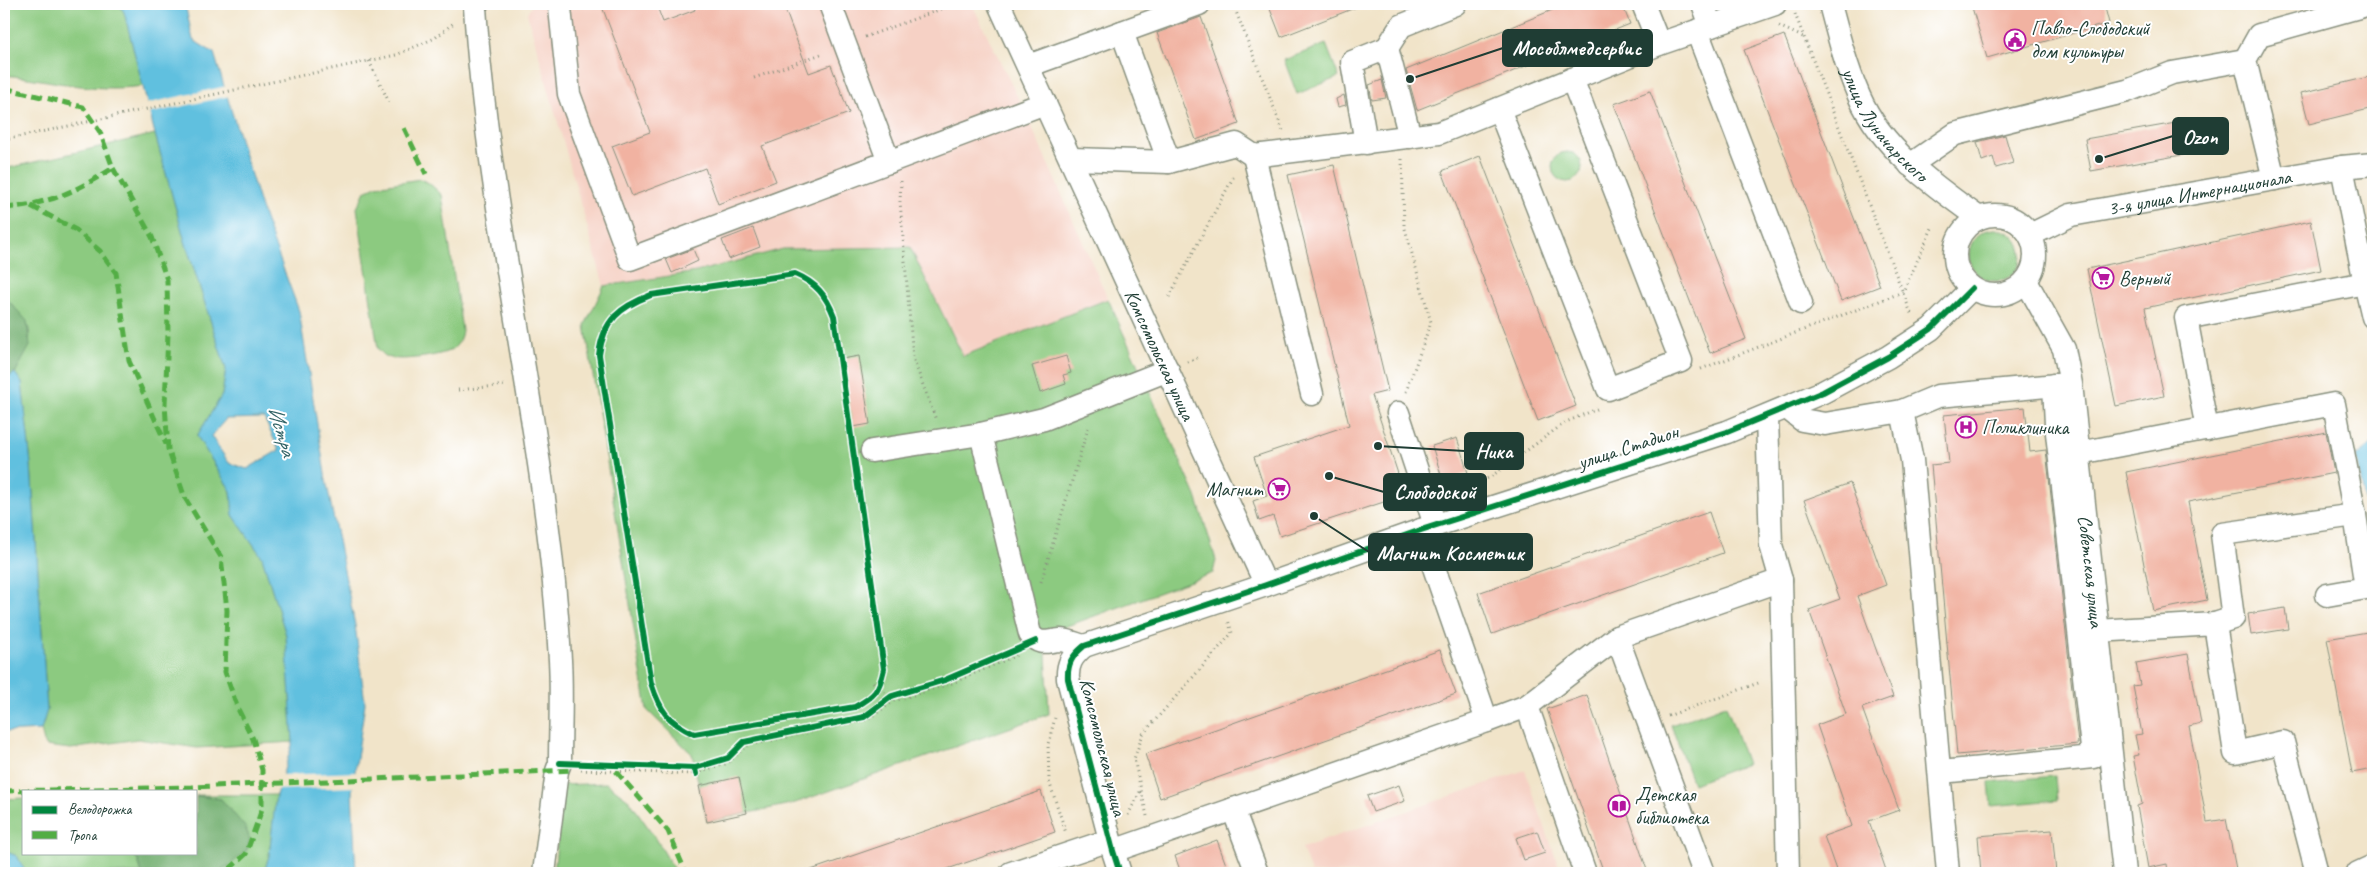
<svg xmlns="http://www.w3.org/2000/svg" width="2377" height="877" font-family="Caveat,sans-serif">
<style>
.built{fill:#f6d1c5}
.green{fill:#8cca80;stroke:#56845a}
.forest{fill:#71ae6e;stroke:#487651}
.water{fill:#61c0df;stroke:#407e8a;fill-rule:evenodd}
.pier{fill:#f1e4c9}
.building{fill:#f1b2a1}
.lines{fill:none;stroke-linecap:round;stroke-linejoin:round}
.minor-casing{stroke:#88907e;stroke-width:25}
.path{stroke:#88907e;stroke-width:3;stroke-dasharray:1 4;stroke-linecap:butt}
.minor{stroke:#fff;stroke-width:22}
.quiet{stroke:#52ad45;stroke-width:5;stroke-dasharray:10 5;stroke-linecap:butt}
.cycleway-casing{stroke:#fff;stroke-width:9}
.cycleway{stroke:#00873e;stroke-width:6}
.labels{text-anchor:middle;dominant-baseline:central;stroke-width:4;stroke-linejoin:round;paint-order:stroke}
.poi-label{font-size:20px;fill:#1f3d34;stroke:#fff;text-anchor:start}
.street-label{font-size:20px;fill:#1f3d34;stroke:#fff}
.water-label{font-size:21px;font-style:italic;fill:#336467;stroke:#fff}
.leader{fill:none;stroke:#1f3d34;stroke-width:2}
.callout-dot{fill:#1f3d34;stroke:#fff;stroke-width:2}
.callout{fill:#1f3d34;stroke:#1f3d34;stroke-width:2}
.callout-label{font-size:21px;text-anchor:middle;font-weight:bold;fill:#fff}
</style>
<rect width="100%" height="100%" fill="#fff"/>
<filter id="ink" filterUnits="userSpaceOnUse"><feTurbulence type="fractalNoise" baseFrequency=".02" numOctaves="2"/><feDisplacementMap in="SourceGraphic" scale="10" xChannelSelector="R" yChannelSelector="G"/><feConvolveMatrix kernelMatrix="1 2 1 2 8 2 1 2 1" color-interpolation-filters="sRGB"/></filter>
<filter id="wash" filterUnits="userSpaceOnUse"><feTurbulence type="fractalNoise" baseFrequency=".0096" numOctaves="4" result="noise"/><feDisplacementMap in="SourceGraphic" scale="20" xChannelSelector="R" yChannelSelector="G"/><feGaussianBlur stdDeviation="1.12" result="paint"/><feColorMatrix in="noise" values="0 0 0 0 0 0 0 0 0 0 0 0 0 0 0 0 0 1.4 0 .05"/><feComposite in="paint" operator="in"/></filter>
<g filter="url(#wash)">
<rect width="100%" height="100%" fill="#f1e4c9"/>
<!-- built -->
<path class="built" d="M533,4H972L1025,112L1108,299L963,356L910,247L783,249L696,272L604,286L527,13Z
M1525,770L1561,873H1311L1302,848Z"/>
<!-- green -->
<path class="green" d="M4,4H119L124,12L143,86C90,93 54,80 4,75Z
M1326,44L1339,77L1297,94L1284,60Z
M155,134L184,238L226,369L222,395L197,436L231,491L233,515L262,557L286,635L293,742L197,748L138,739L71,749L45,746L41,730L47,710L31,464L22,383L15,373C37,332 35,329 4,296V169Z
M1552 167a15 15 0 1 1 30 0a15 15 0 1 1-30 0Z
M420,179L429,183L442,195L462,330C461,337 459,344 454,348C445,356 403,361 391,358C385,357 382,353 378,349L357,208L365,191L376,186Z
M1969 255a26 26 0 1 1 52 0a26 26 0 1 1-52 0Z
M910,247L963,356L1108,299L1196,496L1216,560L1213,573L1045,634L1049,714L795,803L707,822L692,754L647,710L585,325L604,286L696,272L783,249Z
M1726,705L1747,764L1693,784L1671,725Z
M2055,776L2057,800L1991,806L1989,782Z
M606,783L629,800L657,840L676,873H554L563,785Z
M196,795H276L269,856L264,873H213L230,865L221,799Z
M24,798V853H131L138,860L142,873H22L24,869L17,856L4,851V799Z"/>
<!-- forest -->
<path class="forest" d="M4,296L27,321L30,346L15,373L4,380Z
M196,796L221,799L245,827L250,839L247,850L230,865L213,873H142L138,860L131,853H196Z"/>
<!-- water -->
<path class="water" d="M119,4H185L193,40L214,53L261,208L299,311L326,480L355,625L365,703L352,792L356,873H264L269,856L276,795L293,742L286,635L262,557L233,515L231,491L197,436L222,395L226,369L184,238L155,134L124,12ZM264,418L279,450L247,469L229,463L211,436L226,419Z
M15,373L22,383L31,464L47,710L41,730L4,732V380Z
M2373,443V540L2356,457Z
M4,851L17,856L24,869L22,873H4Z"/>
<!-- pier -->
<path class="pier" d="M227,86L230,96L147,114L145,104Z
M358,772L356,787L275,790L280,775Z"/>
<g id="blocks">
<!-- building -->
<path class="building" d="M601,4H656L663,22L695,10L693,4H783L809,73L831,65L849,113L762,146L776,181L718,204L705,168L632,196L612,146L650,132Z
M1268,4H1362V5L1281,37Z
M1567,4H1622L1630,24L1417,110L1406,70Z
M1971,4H2104L2109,23L1987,58Z
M1201,17L1239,124L1196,140L1157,33Z
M1784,35L1880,286L1841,301L1744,50Z
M2373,76V108L2309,124L2301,93Z
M1382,80L1386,98L1372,100L1369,85Z
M1650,91L1746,339L1710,353L1614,104Z
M1344,95L1346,105L1338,107L1336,99Z
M2204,118L2210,150L2091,171L2085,139Z
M2005,135L2013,163L1996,168L1993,157L1982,161L1977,142Z
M1480,156L1576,406L1538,421L1442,171Z
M1334,165L1388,391L1372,395L1405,495L1280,536L1273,516L1259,521L1253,501L1267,496L1254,457L1349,425L1288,175Z
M2311,221L2321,270L2145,308L2164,396L2116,406L2087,269Z
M753,228L760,247L729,259L722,240Z
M693,249L698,261L672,273L666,259Z
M859,356L870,424L853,427L842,359Z
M1066,356L1071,373L1063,375L1066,384L1040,393L1032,366Z
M2025,407L2030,452L2046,450L2078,744L1957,755L1931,465L1949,463L1944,415Z
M2326,432L2334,473L2188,502L2207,600L2153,611L2126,472Z
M1457,438L1468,473L1443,481L1432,446Z
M1850,483L1886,585L1857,596L1893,697L1862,708L1899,810L1869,821L1887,873H1837L1824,836L1852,826L1817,725L1846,714L1809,610L1840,599L1804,500Z
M1709,512L1723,553L1492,634L1478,593Z
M2285,608L2288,629L2251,635L2248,614Z
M2373,631V769L2352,773L2327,639Z
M1440,650L1456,694L1160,798L1145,754Z
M2188,654L2201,723L2189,726L2207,822L2226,819L2236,869L2212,873H2168L2167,864L2148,868L2137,806L2142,804L2133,756L2139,755L2135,735L2142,734L2133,686L2140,685L2136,663Z
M1587,695L1602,739L1648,873H1604L1547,709Z
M739,777L747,813L707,822L699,786Z
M1399,785L1405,801L1373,812L1367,796Z
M1041,791L1055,832L936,873H811V870Z
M2052,830L2056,873H1981L1978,836Z
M1537,831L1545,853L1524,860L1516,838Z
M1217,840L1229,873H1181L1175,856Z"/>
</g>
</g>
<g filter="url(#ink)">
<use href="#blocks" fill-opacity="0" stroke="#88907e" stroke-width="1"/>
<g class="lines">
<!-- minor casing -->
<g class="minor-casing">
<g id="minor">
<path d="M477,4L475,7C489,226 548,440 560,660C562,694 560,729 560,763L557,771L544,873"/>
<path d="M562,4L560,8L569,94L630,259L1045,103"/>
<path d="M830,4L889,162"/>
<path id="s1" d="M999,4L1266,585"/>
<path d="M1643,4L1659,44"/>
<path d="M1703,4L1711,26"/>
<path id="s2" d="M1830,4C1838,35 1846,66 1859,96C1882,149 1933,185 1979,218"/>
<path d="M1697,31L1801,303"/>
<path d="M1122,32L1169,162"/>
<path d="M1028,66L1199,4"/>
<path d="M1499,109L1608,389L1681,361L1572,79"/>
<path d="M1410,137L1387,48L1401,26L1455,4"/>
<path d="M1366,143L1352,62L1387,48"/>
<path d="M1254,156L1312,394"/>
<path d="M1072,159L1169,162L1236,144L1254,156L1439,133L1659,44L1775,4"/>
<path d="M1910,165L1955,134L2127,91L2172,73L2245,60"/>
<path d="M2274,179L2245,60L2259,35L2370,4"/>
<circle cx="1995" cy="255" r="40"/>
<path id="s3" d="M2030,235L2071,215L2342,167L2373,164"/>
<path id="s4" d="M2026,281L2064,349L2071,384L2124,873"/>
<path d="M2365,283L2373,317"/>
<path d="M1787,408L1802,420L1825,424L1902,411L1912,460L1948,873"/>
<path d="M1902,411L1938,396L2068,384"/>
<path d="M1398,413L1435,525"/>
<path d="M2207,429L2186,318L2365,283L2342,167"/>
<path d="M981,434L1030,634C1040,646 1046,641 1060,640C1067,640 1076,644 1084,646"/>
<path d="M872,451L981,434L1044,419L1168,370"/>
<path d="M2079,453L2334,404L2355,515L2222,534L2233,618L2215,624"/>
<path d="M1781,580L1788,873"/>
<path d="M2327,595L2366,588L2355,515"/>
<path d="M2097,631L2215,624L2235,753L2283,742L2317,873"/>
<path d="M1617,637L1704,873"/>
<path d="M1527,706L1585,873"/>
<path d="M1487,721L1527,706L1617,637L1781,580L1771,545L1767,417"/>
<path d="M1941,772L2093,757L2056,424L2054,385"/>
<path d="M1233,809L1257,873"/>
<path d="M1113,851L1487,721L1421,530"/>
<path d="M1011,873L1110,840"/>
<path d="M1120,873L1113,851L1068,679C1067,664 1072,656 1084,646L1266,585L1421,530L1727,432L1823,392L1888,357L1931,329L1972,288"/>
<path d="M2358,873L2373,866"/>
</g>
</g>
<!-- path -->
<path class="path" d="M1233,4L1283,131
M1795,14L1912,316
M1779,26L1805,38
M865,37L955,4
M369,61L389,102
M754,78L824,53
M4,140L396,55L435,38L455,22
M1402,159L1404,225L1431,322L1406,392
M901,181L900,201L913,358L936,420
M1169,297L1235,174
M1187,362L1197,358
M1701,369L1903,292L1933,226
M458,390L506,385
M1457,495L1455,489L1489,478L1566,422L1597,409
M1041,582L1089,425
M873,682L894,701
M1668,716L1761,682
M1055,718L1048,744L1049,781L1066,833
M581,770L696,774L728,763L746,746L866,720L894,701L952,683L1019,654
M1128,815L1141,790
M1147,816L1134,759L1143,734L1232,633L1228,620"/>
<!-- minor -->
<use href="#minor" class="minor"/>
<!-- quiet -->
<path class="quiet" d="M4,88L83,107L100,132L113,168L152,237L167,280L168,334L165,404L168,449L185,498L221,557L227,610L225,672L238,709L253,739L262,770V809L246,854L225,873
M404,128L426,174
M31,206L76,230L100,251L116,273L129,361L166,444
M4,208C49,204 75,192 113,168
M616,771L668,831L686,873
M4,791L192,787L573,770"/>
<!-- cycleway casing -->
<g class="cycleway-casing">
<path id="cycleway" d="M795,274C816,283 826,295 834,316L884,669C879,691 875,696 855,707L694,734C667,721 660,711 651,683L599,355C603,320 620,307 651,295Z
M560,763L695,768
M696,774L695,768L728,758L744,742L864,717L892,696L945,680L1036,641
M1120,873L1113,851L1068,679C1067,664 1072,656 1084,646L1266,585L1421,530L1727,432L1823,392L1888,357L1931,329L1972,288"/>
</g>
<!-- cycleway -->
<use href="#cycleway" class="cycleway"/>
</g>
</g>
<!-- icons -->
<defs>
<g id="civic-ring" transform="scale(1.125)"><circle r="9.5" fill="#fff" stroke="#b5179e" stroke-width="1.5"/><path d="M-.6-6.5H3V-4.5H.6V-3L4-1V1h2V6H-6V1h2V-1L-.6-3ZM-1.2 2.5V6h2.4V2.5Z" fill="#b5179e"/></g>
<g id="supermarket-ring" transform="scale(1.125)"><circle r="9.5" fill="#fff" stroke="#b5179e" stroke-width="1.5"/><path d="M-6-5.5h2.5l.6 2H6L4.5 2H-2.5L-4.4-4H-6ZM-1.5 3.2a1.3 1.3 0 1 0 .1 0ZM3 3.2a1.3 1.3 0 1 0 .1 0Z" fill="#b5179e"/></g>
<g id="hospital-ring" transform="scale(1.125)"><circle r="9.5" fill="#fff" stroke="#b5179e" stroke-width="1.5"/><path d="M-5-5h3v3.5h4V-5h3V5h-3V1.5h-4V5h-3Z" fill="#b5179e"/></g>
<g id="library-ring" transform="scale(1.125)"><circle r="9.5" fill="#fff" stroke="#b5179e" stroke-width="1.5"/><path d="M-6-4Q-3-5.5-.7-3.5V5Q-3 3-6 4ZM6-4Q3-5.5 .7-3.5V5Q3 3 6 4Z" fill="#b5179e"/></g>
</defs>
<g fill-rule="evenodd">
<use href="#civic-ring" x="2015" y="40"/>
<use href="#supermarket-ring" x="2103" y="278"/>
<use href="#hospital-ring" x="1966" y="427"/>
<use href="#supermarket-ring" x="1279" y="489"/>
<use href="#library-ring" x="1619" y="806"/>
</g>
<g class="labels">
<!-- poi labels -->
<g class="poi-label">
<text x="2031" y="28">Павло-Слободский<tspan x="2031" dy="23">дом культуры</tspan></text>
<text x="2119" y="278">Верный</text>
<text x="1982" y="427">Поликлиника</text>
<text x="1263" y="489" text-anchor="end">Магнит</text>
<text x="1635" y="794">Детская<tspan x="1635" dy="23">библиотека</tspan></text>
</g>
<!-- street labels -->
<g class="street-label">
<text stroke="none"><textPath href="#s2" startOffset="135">улица Луначарского</textPath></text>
<text stroke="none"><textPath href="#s3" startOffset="176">3-я улица Интернационала</textPath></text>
<text stroke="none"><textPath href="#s1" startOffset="386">Комсомольская улица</textPath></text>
<text transform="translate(1628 447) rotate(-18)">улица Стадион</text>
<text stroke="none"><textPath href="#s4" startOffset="302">Советская улица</textPath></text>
<text transform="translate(1103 747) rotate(76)">Комсомольская улица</text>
</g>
<!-- water labels -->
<g class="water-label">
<text transform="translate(282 431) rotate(73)">Истра</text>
</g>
</g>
<!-- callouts -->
<path class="leader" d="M1410 79L1503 48M2099 159L2173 136M1378 446L1465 451M1329 476L1384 492M1314 516L1369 552"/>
<g class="callout-dot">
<circle cx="1410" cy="79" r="5"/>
<circle cx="2099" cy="159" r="5"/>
<circle cx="1378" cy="446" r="5"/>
<circle cx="1329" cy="476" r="5"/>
<circle cx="1314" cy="516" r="5"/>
</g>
<g class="callout">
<rect x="1503" y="30" width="149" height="36" rx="5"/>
<rect x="2173" y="118" width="55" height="36" rx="5"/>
<rect x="1465" y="433" width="58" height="36" rx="5"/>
<rect x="1384" y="474" width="102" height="36" rx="5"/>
<rect x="1369" y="534" width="163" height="36" rx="5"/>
</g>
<g class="callout-label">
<text x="1577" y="55">Мособлмедсервис</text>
<text x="2200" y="144">Ozon</text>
<text x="1494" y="458">Ника</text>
<text x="1435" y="499">Слободской</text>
<text x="1450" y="560">Магнит Косметик</text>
</g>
<!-- margin -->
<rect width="2377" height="877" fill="none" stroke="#fff" stroke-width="20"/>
<!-- legend -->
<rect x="22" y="790" width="175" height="65" fill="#ffffff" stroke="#a5b1ae"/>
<rect x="32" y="806" width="25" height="8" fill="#00873e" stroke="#a5b1ae"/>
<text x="68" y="814" font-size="15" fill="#1f3d34">Велодорожка</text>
<rect x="32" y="831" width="25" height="8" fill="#52ad45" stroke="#a5b1ae"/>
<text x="68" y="840" font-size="15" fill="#1f3d34">Тропа</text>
</svg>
